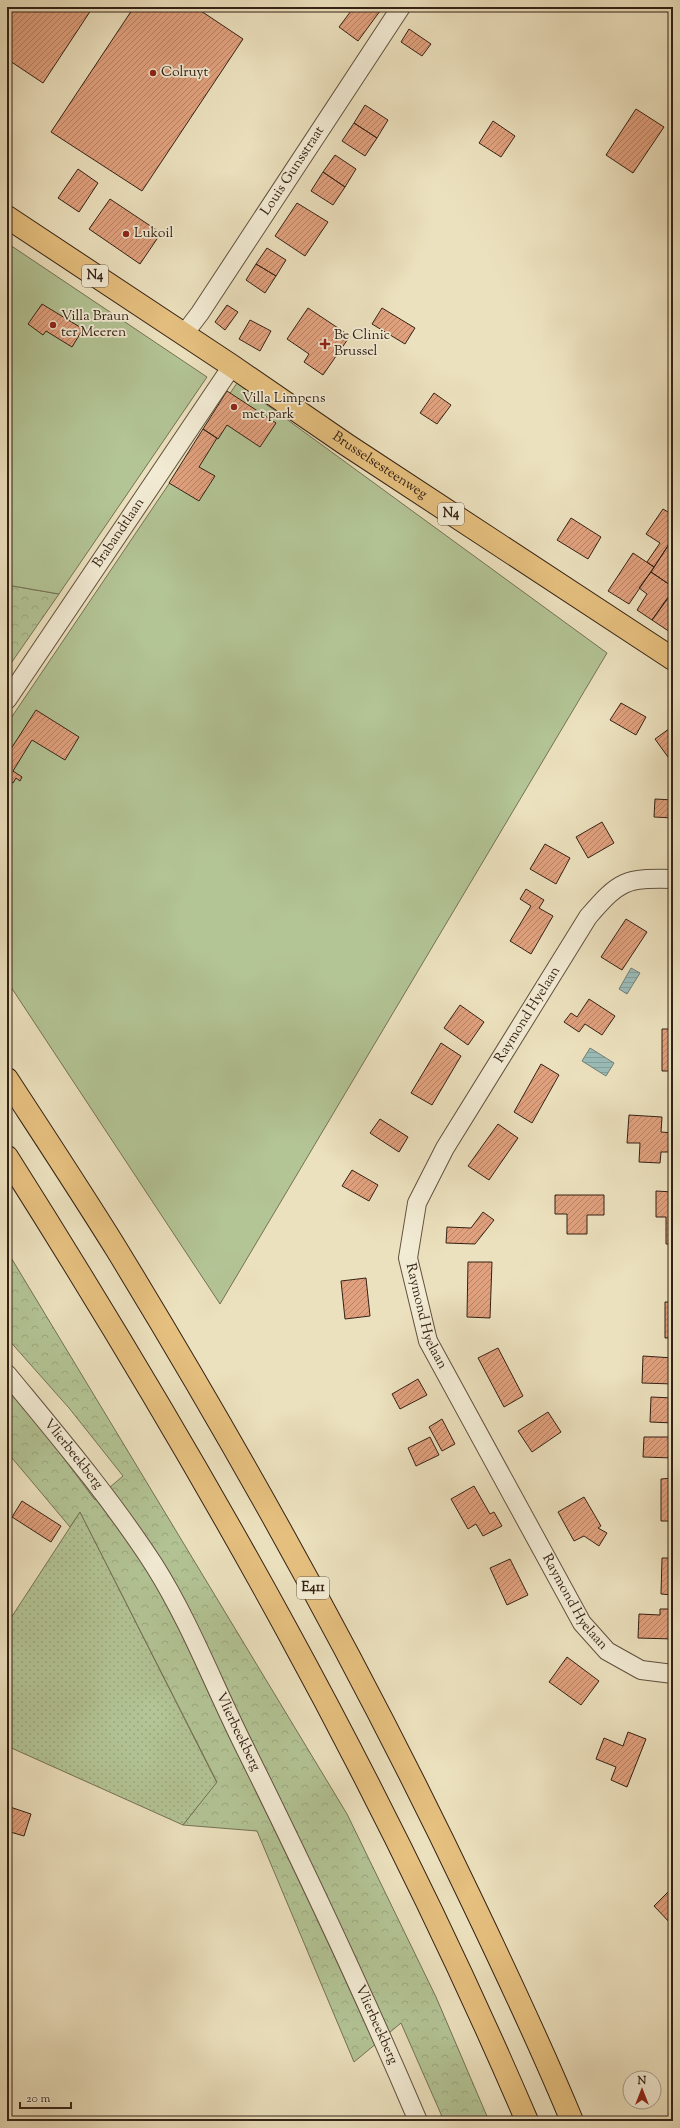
<svg xmlns="http://www.w3.org/2000/svg" width="680" height="2128" font-family="'Sorts Mill Goudy',serif">
<style>
.grass{fill:url(#grass-dots);stroke:#747255}
.forest{fill:url(#forest-crowns);stroke:#747255}
.garden{fill:#b3c495;stroke:#747255}
.water{fill:url(#water-rules);stroke:#717e77}
.building{fill:url(#building-hatch);stroke:#342115}
.lines{fill:none;stroke-linecap:round;stroke-linejoin:round}
.street-casing{stroke:#62513f;stroke-width:20}
.primary-casing{stroke:#342115;stroke-width:24}
.highway-casing{stroke:#342115;stroke-width:24}
.street{stroke:#f3ecd5;stroke-width:18}
.primary{stroke:#e6c07f;stroke-width:22}
.highway{stroke:#e6c07f;stroke-width:22}
.poi-dot{fill:#8f2418;stroke:#f3ecd5;stroke-width:1.5}
.labels{text-anchor:middle;dominant-baseline:central;stroke-width:3.5;stroke-linejoin:round;paint-order:stroke}
.shield{fill:#f3ecd5;stroke:#6d5e4f;stroke-width:1}
.shield-label{font-size:13px;font-weight:bold;fill:#342115}
.poi-label{font-size:14px;fill:#342115;stroke:#f3ecd5;text-anchor:start}
.street-label{font-size:14px;fill:#342115;stroke:#f3ecd5}
</style>
<defs>
<pattern id="grass-dots" width="8" height="8" patternUnits="userSpaceOnUse"><rect width="8" height="8" fill="#b3c495"/><path d="M2 2h.1M6 6h.1" fill="none" stroke="#9ba880" stroke-width="1.8" stroke-linecap="round"/></pattern>
<pattern id="forest-crowns" width="20" height="18" patternUnits="userSpaceOnUse"><rect width="20" height="18" fill="#b3c495"/><path d="M2 6a3 3 0 1 1 6 0M12 15a3 3 0 1 1 6 0" fill="none" stroke="#9ba880"/></pattern>
<pattern id="water-rules" width="6" height="5" patternUnits="userSpaceOnUse"><rect width="6" height="5" fill="#9abcb9"/><path d="M0 2.5h6" fill="none" stroke="#85a19e"/></pattern>
<pattern id="building-hatch" width="6" height="6" patternUnits="userSpaceOnUse"><rect width="6" height="6" fill="#e1a17e"/><path d="M-1 1l2-2M0 6l6-6M5 7l2-2" fill="none" stroke="#b78366"/></pattern>
</defs>
<rect width="100%" height="100%" fill="#ece1be"/>
<filter id="stains"><feTurbulence type="fractalNoise" baseFrequency=".005" numOctaves="4"/><feColorMatrix values="0 0 0 0 .2 0 0 0 0 .09 0 0 0 0 .02 0 0 0 .5 -.17"/></filter>
<radialGradient id="worn" r=".72"><stop offset=".6" stop-color="#630" stop-opacity="0"/><stop offset="1" stop-color="#630" stop-opacity=".3"/></radialGradient>
<!-- grass -->
<path class="grass" d="M80,1512L217,1783L183,1825L7,1746V1624Z"/>
<!-- forest -->
<path class="forest" d="M7,585L59,594L7,669Z
M7,1251L347,1814L436,1997L489,2121H444L401,2023L354,2062L257,1831L183,1825L217,1782L80,1512L70,1527L7,1452V1388L20,1400L95,1500L123,1476L69,1408L7,1338Z"/>
<!-- garden -->
<path class="garden" d="M7,243L207,377L59,594L7,585Z
M237,383L607,653L220,1304L7,981V724Z"/>
<!-- water -->
<path class="water" d="M631,968L640,973L627,994L619,989Z
M590,1048L614,1063L606,1076L582,1061Z"/>
<!-- building -->
<path class="building" d="M7,7H93L43,83L7,59Z
M134,7H195L243,39L142,191L51,132Z
M354,7H375L380,11L358,41L339,27Z
M409,29L431,44L422,56L401,42Z
M365,105L388,120L377,138L354,123Z
M636,109L664,127L633,173L606,155Z
M493,121L515,136L501,157L479,143Z
M354,123L377,138L365,156L342,141Z
M335,155L356,169L345,187L323,172Z
M78,169L98,183L79,212L58,198Z
M323,172L345,187L333,205L311,191Z
M110,199L161,233L140,264L89,229Z
M297,203L328,222L305,256L275,236Z
M267,248L286,260L276,276L256,264Z
M256,264L276,276L265,293L246,280Z
M42,304L83,329L72,347L46,331L43,335L28,324Z
M227,305L238,312L225,330L215,322Z
M308,308L350,336L323,375L304,362L309,354L287,339Z
M382,308L415,328L405,344L372,324Z
M250,320L271,331L260,351L239,339Z
M227,391L276,423L260,447L227,425L218,439L203,429Z
M434,393L451,405L437,424L420,413Z
M203,429L217,438L199,467L215,476L199,501L169,483Z
M663,509L673,515V538L654,567L647,562L660,543L646,534Z
M571,518L601,537L588,559L557,540Z
M673,538V587L651,572Z
M633,553L654,567L629,604L608,591Z
M651,572L673,587V590L652,620L637,610L647,594L639,588Z
M669,597L673,600V634L652,620Z
M621,703L646,717L636,735L610,720Z
M36,710L79,737L65,760L32,740L13,771L22,777L20,781L16,778L13,783L7,779V755Z
M673,726V764L655,739Z
M655,799L673,800V818L654,817Z
M602,822L614,843L588,858L576,837Z
M545,844L570,858L556,884L530,869Z
M526,889L544,900L539,908L553,916L531,954L510,941L531,906L520,899Z
M626,919L647,932L622,970L601,957Z
M671,975H673V1014H670Z
M589,999L615,1016L602,1035L585,1024L579,1032L564,1022L571,1013L577,1017Z
M460,1005L484,1022L468,1045L444,1028Z
M662,1029H673V1071H662Z
M441,1043L461,1056L432,1105L411,1093Z
M541,1064L559,1075L532,1123L514,1112Z
M629,1115L662,1117L661,1132L673,1133V1152H661L660,1163L639,1162L640,1143H627Z
M380,1119L408,1137L399,1152L370,1133Z
M498,1124L518,1138L489,1180L468,1166Z
M352,1170L378,1185L369,1201L342,1186Z
M656,1191L673,1192V1244H666V1217H656Z
M555,1195H604V1215H587V1234H567V1214H555Z
M483,1212L494,1220L475,1244L446,1243L447,1227L471,1228Z
M468,1262H492L490,1318L467,1317Z
M670,1271H673V1338H665V1302H670Z
M366,1278L370,1316L345,1319L341,1281Z
M498,1348L523,1396L504,1407L478,1358Z
M643,1356L673,1358V1384L642,1383Z
M418,1379L427,1395L400,1409L392,1394Z
M651,1397L673,1398V1423L650,1422Z
M548,1412L561,1432L532,1452L518,1431Z
M442,1419L455,1444L442,1451L429,1427Z
M430,1437L439,1455L416,1466L408,1448Z
M644,1437H673V1458L643,1457Z
M673,1478V1521H661V1479Z
M474,1486L490,1514L494,1512L502,1526L483,1536L476,1524L468,1529L451,1499Z
M584,1497L601,1526L598,1528L607,1533L599,1546L584,1536L574,1541L558,1512Z
M22,1501L61,1526L51,1542L12,1517Z
M662,1558H673V1595L661,1594Z
M510,1559L528,1595L507,1605L490,1568Z
M660,1609H673V1639L638,1638L639,1614L660,1615Z
M567,1657L599,1681L581,1705L549,1682Z
M628,1732L646,1739L627,1787L611,1780L616,1767L596,1759L604,1738L623,1746Z
M7,1806L31,1814L24,1836L7,1831Z
M670,1890L673,1893V1926L654,1906Z"/>
<g class="lines">
<!-- street casing -->
<g class="street-casing">
<g id="street">
<path id="s1" d="M184,334L200,313L401,7"/>
<path id="s2" d="M7,700L232,366"/>
<path id="s3" d="M673,879C625,878 620,880 588,917L445,1148L417,1203L408,1258L428,1341L582,1623L607,1651L641,1670L673,1674"/>
<path id="s4" d="M7,1374C58,1436 110,1497 154,1565C190,1622 214,1686 244,1746C305,1869 364,1994 418,2121"/>
</g>
</g>
<!-- primary casing -->
<g class="primary-casing">
<g id="primary">
<path id="s5" d="M7,217L232,366L347,445L673,659"/>
</g>
</g>
<!-- highway casing -->
<g class="highway-casing">
<path id="highway" d="M7,1079C44,1136 81,1192 117,1250C245,1460 365,1676 471,1899C506,1972 541,2046 572,2121
M7,1157C202,1465 383,1785 527,2121"/>
</g>
<!-- street -->
<use href="#street" class="street"/>
<!-- primary -->
<use href="#primary" class="primary"/>
<!-- highway -->
<use href="#highway" class="highway"/>
</g>
<!-- markers -->
<g class="poi-dot">
<circle cx="153" cy="73" r="4"/>
<circle cx="126" cy="234" r="4"/>
<circle cx="53" cy="325" r="4"/>
<path d="M323 338h4v4h4v4h-4v4h-4v-4h-4v-4h4z"/>
<circle cx="234" cy="407" r="4"/>
</g>
<g class="labels">
<!-- shield labels -->
<g class="shield">
<rect x="82" y="265" width="26" height="22" rx="3"/>
<rect x="438" y="503" width="26" height="22" rx="3"/>
<rect x="297" y="1577" width="32" height="22" rx="3"/>
</g>
<g class="shield-label">
<text x="95" y="276">N4</text>
<text x="451" y="514">N4</text>
<text x="313" y="1588">E411</text>
</g>
<!-- poi labels -->
<g class="poi-label">
<text x="161" y="73">Colruyt</text>
<text x="134" y="234">Lukoil</text>
<text x="61" y="317">Villa Braun<tspan x="61" dy="16">ter Meeren</tspan></text>
<text x="334" y="336">Be Clinic<tspan x="334" dy="16">Brussel</tspan></text>
<text x="242" y="399">Villa Limpens<tspan x="242" dy="16">met park</tspan></text>
</g>
<!-- street labels -->
<g class="street-label">
<text stroke="none"><textPath href="#s1" startOffset="196">Louis Gunsstraat</textPath></text>
<text stroke="none"><textPath href="#s5" startOffset="448">Brusselsesteenweg</textPath></text>
<text stroke="none"><textPath href="#s2" startOffset="201">Brabandtlaan</textPath></text>
<text transform="translate(528 1015) rotate(-58)">Raymond Hyelaan</text>
<text stroke="none"><textPath href="#s3" startOffset="549">Raymond Hyelaan</textPath></text>
<text stroke="none"><textPath href="#s4" startOffset="104">Vlierbeekberg</textPath></text>
<text stroke="none"><textPath href="#s3" startOffset="873">Raymond Hyelaan</textPath></text>
<text stroke="none"><textPath href="#s4" startOffset="428">Vlierbeekberg</textPath></text>
<text stroke="none"><textPath href="#s4" startOffset="752">Vlierbeekberg</textPath></text>
</g>
</g>
<!-- margin -->
<rect width="680" height="2128" fill="none" stroke="#ece1be" stroke-width="24"/>
<rect x="8" y="8" width="664" height="2112" fill="none" stroke="#342115" stroke-width="2"/>
<rect x="12" y="12" width="656" height="2104" fill="none" stroke="#342115"/>
<!-- north arrow -->
<g transform="translate(642 2090)"><circle r="19" fill="#f3ecd5" stroke="#a79b88"/>
<path d="M0-3L7 15L0 10L-7 15Z" fill="#8f2418"/>
<text y="-6" font-size="11" font-weight="bold" text-anchor="middle" fill="#342115">N</text>
</g>
<!-- scale -->
<path d="M20 2102v6h51v-6" fill="none" stroke="#342115" stroke-width="2"/>
<text x="26" y="2102" font-size="12" fill="#342115" stroke="#f3ecd5" stroke-width="3" paint-order="stroke">20 m</text>
<rect width="100%" height="100%" filter="url(#stains)"/>
<rect width="100%" height="100%" fill="url(#worn)"/>
</svg>
